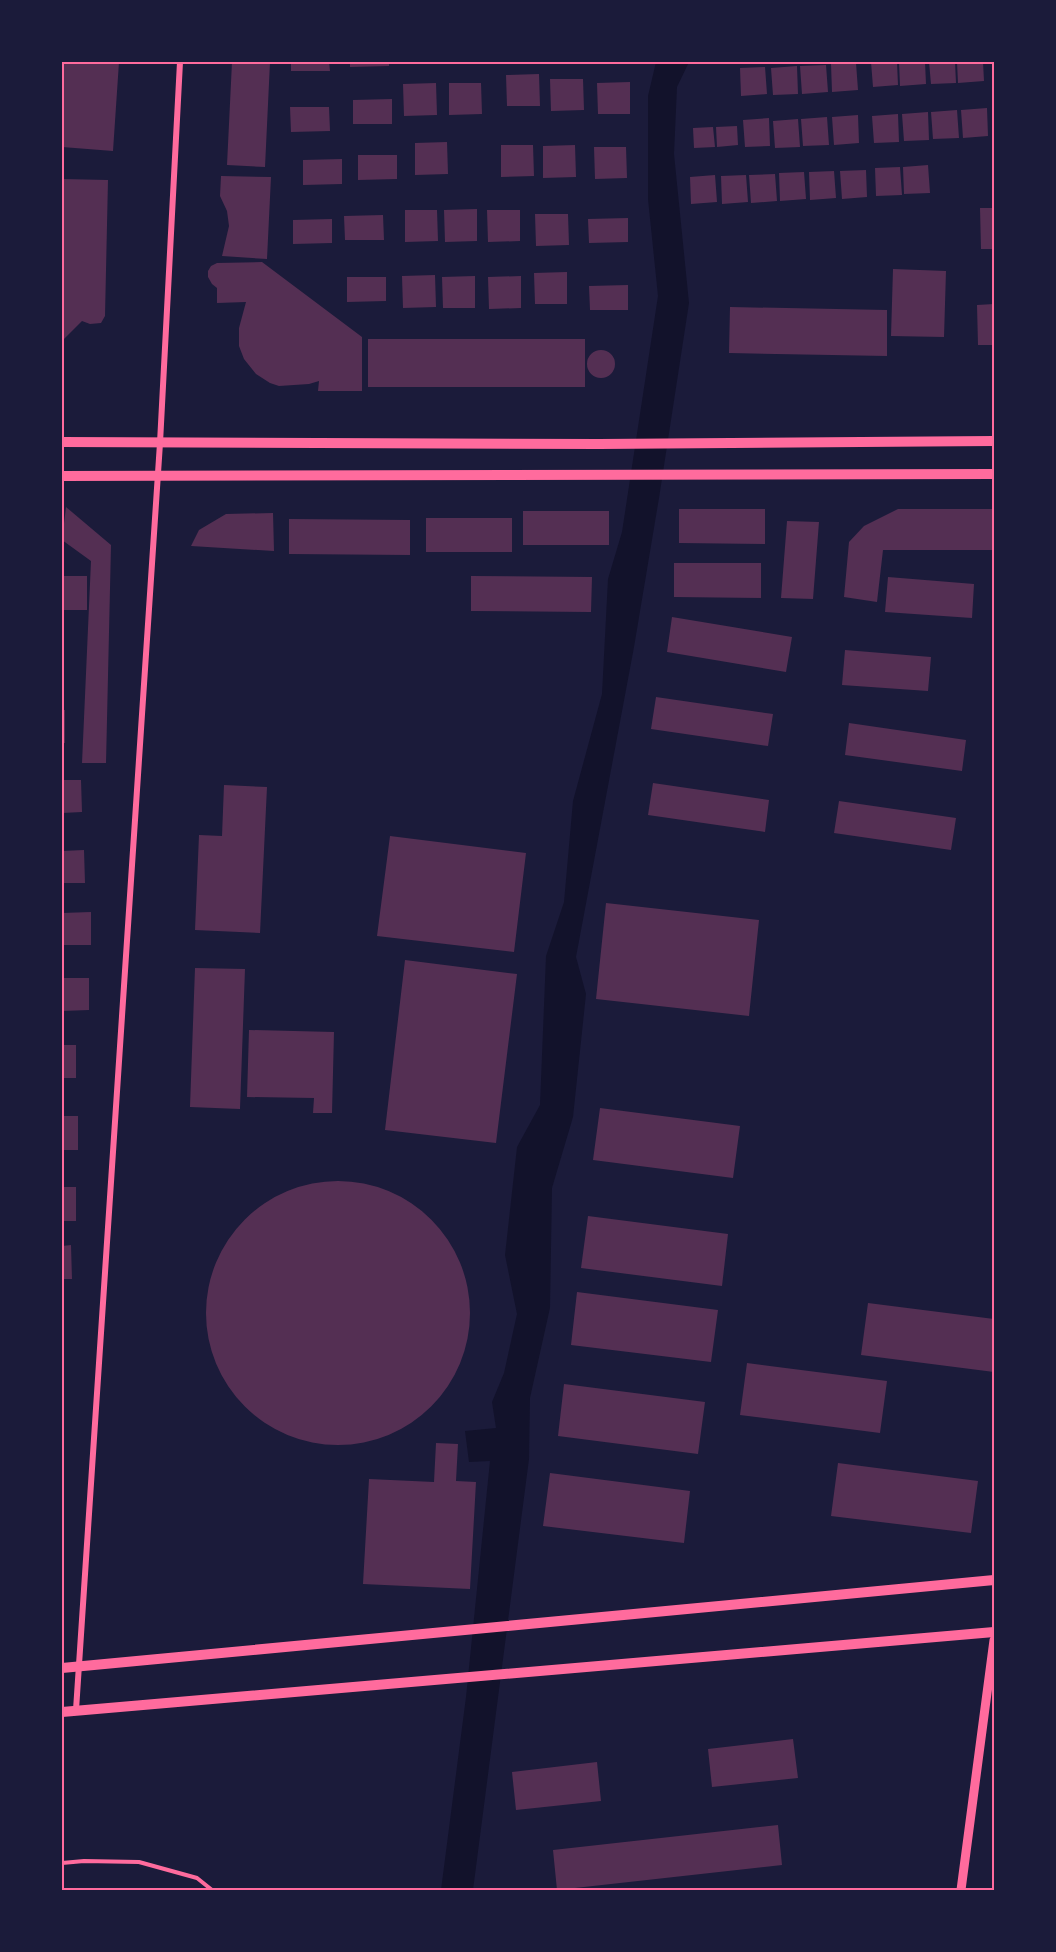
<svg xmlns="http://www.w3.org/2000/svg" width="1056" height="1952" font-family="Inter,sans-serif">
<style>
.water{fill:#12122b}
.building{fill:#542f53}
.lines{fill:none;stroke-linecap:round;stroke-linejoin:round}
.service{stroke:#ff6b9d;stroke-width:4}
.minor{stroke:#ff6b9d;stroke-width:6}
.tertiary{stroke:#ff6b9d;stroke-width:9}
.secondary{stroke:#ff6b9d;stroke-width:10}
.neatline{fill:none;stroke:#ff6b9d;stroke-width:2}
</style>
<rect width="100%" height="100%" fill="#1b1b3a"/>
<!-- water -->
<path class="water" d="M656,62H689L677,87L674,154L689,303L659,498L634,647L576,957L586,994L573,1117L552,1188L550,1308L530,1398L529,1459L473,1890H441L466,1697L490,1461L469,1462L465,1431L496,1428L492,1402L504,1373L517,1314L505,1255L517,1147L540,1105L546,956L564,902L573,801L602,694L608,579L622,532L658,296L648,199V96Z"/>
<!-- building -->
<path class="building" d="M62,62H119L113,151L62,147Z
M232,62H270L265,167L227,165Z
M291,62H329L330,71H291Z
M350,62H389V66L350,67Z
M871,62H897L898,85L873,87Z
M899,62H925L926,84L900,86Z
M929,62H955L956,83L931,84Z
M957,62H983L984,81L958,83Z
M856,63L858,90L832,92L831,64Z
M826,65L828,92L802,94L800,66Z
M797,66L798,94L773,95L771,68Z
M765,67L767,94L741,96L740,68Z
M539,74L540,106H507L506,75Z
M550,79H583L584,110L551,111Z
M630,82V114H598L597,83Z
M436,83L437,115L404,116L403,84Z
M449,83H481L482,114L449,115Z
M392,99V124H353V100Z
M290,107H329L330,131L291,132Z
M987,108L988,136L963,138L961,110Z
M957,110L959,138L933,139L931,112Z
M928,112L929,140L904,141L902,114Z
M898,114L899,142L874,143L872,116Z
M858,115L859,143L834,145L832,117Z
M827,117L829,145L803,146L801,119Z
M769,118L770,146L745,147L743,120Z
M798,119L800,147L775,148L773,121Z
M737,126L738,145L717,147L716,127Z
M713,127L715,147L694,148L693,128Z
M447,142L448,174L415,175V143Z
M501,145H533L534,176L501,177Z
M575,145L576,177L543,178V146Z
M594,147H626L627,178L595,179Z
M358,155H397V179L358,180Z
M342,159V184L303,185V160Z
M928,165L930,193L904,194L903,167Z
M900,167L902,195L876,196L875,168Z
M866,170L867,197L842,199L840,171Z
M834,171L836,198L810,200L809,172Z
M804,172L806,199L780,201L779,173Z
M775,174L777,201L751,203L749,175Z
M715,175L717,202L691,204L690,177Z
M746,175L748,202L722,204L721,176Z
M221,176L271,177L267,259L222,256L229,226L227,211L220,196Z
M62,179L108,180L105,316L101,323L90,324L82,321L62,341Z
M980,208H994V249H981Z
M477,209V241L445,242L444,210Z
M405,210H437L438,241L405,242Z
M487,210H520V241L488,242Z
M535,214H568L569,245L536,246Z
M383,215L384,240H345L344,216Z
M628,218V242L589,243L588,219Z
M332,219V243L293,244V220Z
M262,262L362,337V391H318L319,381L309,384L279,386L270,383L256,374L244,359L239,346V328L246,302L217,303V288L212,284L208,277V271L211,266L217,263Z
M893,269L946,271L944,337L891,336Z
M567,272V304H535L534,273Z
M435,275L436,307L403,308L402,276Z
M475,276V308H443L442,277Z
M521,276V308L489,309L488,277Z
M347,277H386V301L347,302Z
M628,285V310H590L589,286Z
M994,304V345H978L977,305Z
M730,307L887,310V356L729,353Z
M368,339H585V387H368Z
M587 364a14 14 0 1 1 28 0a14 14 0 1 1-28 0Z
M66,507L111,545L106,763H82L91,561L62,540Z
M679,509H765V544L679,543Z
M898,509H994V550H883L877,602L844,597L849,542L864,526Z
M523,511H609V545H523Z
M273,513L274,551L191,546L199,530L226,514Z
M426,518H512V552H426Z
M289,519L410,520V555L289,554Z
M787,521L819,522L813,599L781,598Z
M674,563H761V598L674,597Z
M62,576H87V610H62Z
M471,576L592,577L591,612L471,611Z
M888,577L974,584L972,618L885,612Z
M672,617L792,637L786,672L667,652Z
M845,650L931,657L928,691L842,685Z
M656,697L773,714L768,746L651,729Z
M62,710H65V743H62Z
M849,723L966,740L962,771L845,755Z
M62,780H81L82,812L62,813Z
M653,783L769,800L765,832L648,815Z
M224,785L267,787L260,933L195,930L199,835L222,836Z
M839,801L956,818L951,850L834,833Z
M390,836L526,853L514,952L377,936Z
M84,850L85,883H62V851Z
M606,903L759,920L749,1016L596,999Z
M91,912V945H62V913Z
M405,960L517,974L496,1143L385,1130Z
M195,968L245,969L240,1109L190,1107Z
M62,978H89V1010L62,1011Z
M249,1030L334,1032L332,1113H313L314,1098L247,1097Z
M62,1045H76V1078H62Z
M600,1108L740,1126L733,1178L593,1160Z
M62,1116H78V1150H62Z
M206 1313a132 132 0 1 1 264 0a132 132 0 1 1-264 0Z
M62,1187H76V1221H62Z
M588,1216L728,1234L722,1286L581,1268Z
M71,1245L72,1279H62V1246Z
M577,1292L718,1310L711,1362L571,1345Z
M868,1303L994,1319V1372L861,1355Z
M747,1363L887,1381L880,1433L740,1415Z
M564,1384L705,1402L698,1454L558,1436Z
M436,1443L458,1444L456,1481L476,1482L470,1589L363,1584L369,1479L434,1482Z
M838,1463L978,1481L971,1533L831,1516Z
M550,1473L690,1491L684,1543L543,1526Z
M793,1739L798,1778L712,1787L708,1749Z
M597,1762L601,1801L516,1810L512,1772Z
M778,1825L782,1865L557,1890L553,1850Z"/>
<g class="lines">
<!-- service -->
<path class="service" d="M62,1863L84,1861L139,1862L197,1878L212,1890"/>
<!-- minor -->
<path class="minor" d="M76,1710L160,443L180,62"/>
<!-- tertiary -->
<path class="tertiary" d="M961,1890L994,1640"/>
<!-- secondary -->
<path class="secondary" d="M62,442L599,444L994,441
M62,476L994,474
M62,1668L994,1580
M62,1712L994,1632"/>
</g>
<!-- border -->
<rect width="1056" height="1952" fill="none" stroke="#1b1b3a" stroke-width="126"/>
<rect x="63" y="63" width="930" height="1826" class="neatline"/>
</svg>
